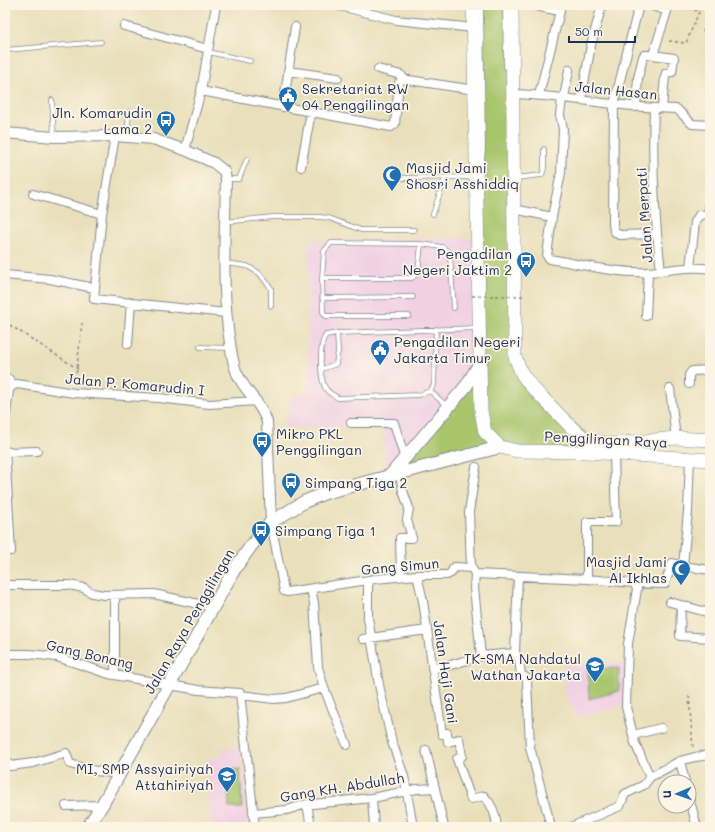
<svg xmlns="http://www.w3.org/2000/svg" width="715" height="832" font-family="Mali,sans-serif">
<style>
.built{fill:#f1d0e4}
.green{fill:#a8c56c;stroke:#627a65}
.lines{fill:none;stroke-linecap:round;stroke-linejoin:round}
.service-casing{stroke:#82888c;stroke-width:5.5}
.minor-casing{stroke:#82888c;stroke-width:10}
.tertiary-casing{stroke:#82888c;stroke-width:12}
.secondary-casing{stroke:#82888c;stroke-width:14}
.primary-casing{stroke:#82888c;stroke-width:14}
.path{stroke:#82888c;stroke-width:1.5;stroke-dasharray:3 3;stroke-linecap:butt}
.service{stroke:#fff;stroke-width:4}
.minor{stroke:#fff;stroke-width:8}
.tertiary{stroke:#fff;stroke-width:10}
.secondary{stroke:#fff;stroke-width:12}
.primary{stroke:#fff;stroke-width:13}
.path-bridge{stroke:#82888c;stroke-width:1.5;stroke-dasharray:3 3;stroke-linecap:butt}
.labels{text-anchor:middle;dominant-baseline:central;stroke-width:3.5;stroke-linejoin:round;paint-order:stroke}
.poi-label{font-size:14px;fill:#1b2f5e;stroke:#fcf5e5;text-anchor:start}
.street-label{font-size:14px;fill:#1b2f5e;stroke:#fcf5e5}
</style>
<rect width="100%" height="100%" fill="#fcf5e5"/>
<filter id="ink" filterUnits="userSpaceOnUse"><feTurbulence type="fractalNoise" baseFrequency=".025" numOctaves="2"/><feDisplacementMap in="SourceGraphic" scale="8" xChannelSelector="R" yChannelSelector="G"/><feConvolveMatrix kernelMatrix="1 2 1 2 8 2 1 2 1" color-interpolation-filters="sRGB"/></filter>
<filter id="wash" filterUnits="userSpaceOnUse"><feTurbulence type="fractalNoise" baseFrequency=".012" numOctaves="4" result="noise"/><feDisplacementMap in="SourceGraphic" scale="16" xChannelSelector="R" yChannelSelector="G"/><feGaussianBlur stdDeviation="0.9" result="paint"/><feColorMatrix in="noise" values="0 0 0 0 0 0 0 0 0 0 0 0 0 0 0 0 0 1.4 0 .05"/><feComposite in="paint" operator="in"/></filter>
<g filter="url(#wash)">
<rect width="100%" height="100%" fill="#e9e0bb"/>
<!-- built -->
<path class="built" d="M478,238L481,361L387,478L382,425L284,428L292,395L308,394V241Z
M624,663L625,705L576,717L572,704L566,701L564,664Z
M241,747L248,827H211L207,759L221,757V749Z"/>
<!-- green -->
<path class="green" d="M474,5H512L515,357L543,399L614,455L500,447L387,478L481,361Z
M619,668V691L589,699L588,669Z
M240,769L242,808H229L228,770Z"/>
</g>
<g filter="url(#ink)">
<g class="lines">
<!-- service casing -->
<g class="service-casing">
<path id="service" d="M481,5L483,147L482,161
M505,5L506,67
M5,50L101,42
M208,52L250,61
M52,100L54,137
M127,137L129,112
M403,178L475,177
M516,178L542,175L544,169V149
M226,179H239L247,159
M433,214L445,178
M225,222L273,217H319L329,218L361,230H414
M421,244L418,273L412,278H322L324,251L331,243L421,244L442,247L447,250L450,256L454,308
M225,263L247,266L259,273L271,288V306
M453,274L477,273
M322,278L323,312L326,316H409
M322,298L413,297
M436,329L434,385L430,391L419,395L338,398C333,395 326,392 324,385C320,375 319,343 326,335L337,333L478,328
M200,347L230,348
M322,369L336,364L338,351L337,333
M430,391L448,407"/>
</g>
<!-- minor casing -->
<g class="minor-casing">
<path id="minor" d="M336,5L396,20L474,28
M639,5L614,104L613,224L614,231L619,235L657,234
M650,5L667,11
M124,26L208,49
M653,55L674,58L672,72L666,73L665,77L662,108
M378,69L401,75L404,79
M288,71L338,78
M201,91L391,127L395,124L399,83L402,79L475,90
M513,94C568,96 622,108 677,109L692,124L710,125
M539,95L560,11L540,7V5
M564,98L569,70
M581,100L591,45L602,5
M283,107L295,27
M636,107L638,78L643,57L644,55H653L669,5
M654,108C652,162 654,216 661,270
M115,136L102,214L94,299L226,313
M185,150L201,91L216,5
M301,167L311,112
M33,194L102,214
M514,209L552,217L561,173L563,129L560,115L562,98
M709,214L710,191
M552,217L547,256L550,259C580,264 619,274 648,272C668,271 690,265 710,269
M690,268L695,222L699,215L710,214
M5,275L50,279L94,288
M646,316L648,273
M128,344L131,302
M5,378L9,379L12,386L9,390L5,422
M689,384V375L692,371L710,370
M12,386L17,384L74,393L159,398L209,404L257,401
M670,389L676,438
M351,423H394L405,459
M5,450L11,551
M6,452L37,451
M400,474L403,491L409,508L407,520L412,538H400L401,576
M271,522L284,591L287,592L375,579L417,575H447L451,573L454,567L472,568L475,574L587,579L634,583L637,589L628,644L626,707L635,743L650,777
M683,566L710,570
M471,568L469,512L476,467
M475,574L474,588L481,656
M417,575L423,601L442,734L447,733L448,742L459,739L462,756L457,759L471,799L484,796C492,804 496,815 497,827
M587,579V522H616L614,455
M369,580L368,587V618L379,685L392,742L404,776L413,827
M634,583L665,584L672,563L683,566L688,511L690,458
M5,585H69L84,588L92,593L104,595L154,594L212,607
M311,589L314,603L318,667L324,688L347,745
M670,602L710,613
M681,606L680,636L710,638
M363,639L427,630
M515,653L519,658L521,675L527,678V681L530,747L551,827
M515,653L518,576
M5,654H30L57,657L109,674L198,690L240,693L255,827
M432,668L444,667L481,656L515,653
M115,675V595
M241,695L274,699L286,698L324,688
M633,735L661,728
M426,750L444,827
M680,761L685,782
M5,763H8L10,766L33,763L66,753L70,764L96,771L120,774
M689,797L697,827
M372,798L374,827
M307,804L311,827
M66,806L102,805
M253,813L287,810L303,805L372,798L417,789L435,788
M571,827L620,806L625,794L644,785L650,777L680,761L695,757L710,755"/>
</g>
<!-- tertiary casing -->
<g class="tertiary-casing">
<path id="tertiary" d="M5,133L54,137L115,136L153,139L185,150L214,163L224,171L226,179C225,229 222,279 228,329C230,342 231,355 235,368C241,389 261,401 267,422L271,522"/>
</g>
<!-- secondary casing -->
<g class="secondary-casing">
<path id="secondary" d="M388,478L467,385L481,361
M88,827L102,805L234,570L251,546L271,522L304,502L325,493L500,447"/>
</g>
<!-- primary casing -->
<g class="primary-casing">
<path id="primary" d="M473,5L481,411L485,432L500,447L517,451L587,452L710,460
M512,5L515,357L522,374L531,386L572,428L587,440L613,444L676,438L710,440"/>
</g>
<!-- path -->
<path class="path" d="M677,5L698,11
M703,5L710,7
M703,32L710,10
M669,41L686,43L702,5
M5,322L78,369
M75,385L82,323
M689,696L693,749"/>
<!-- service -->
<use href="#service" class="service"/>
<!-- minor -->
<use href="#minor" class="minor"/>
<!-- tertiary -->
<use href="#tertiary" class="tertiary"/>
<!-- secondary -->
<use href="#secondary" class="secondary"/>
<!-- primary -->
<use href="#primary" class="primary"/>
<!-- path-bridge -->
<path class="path-bridge" d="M472,296H524"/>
</g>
</g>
<!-- icons -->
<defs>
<g id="civic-pin" transform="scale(1)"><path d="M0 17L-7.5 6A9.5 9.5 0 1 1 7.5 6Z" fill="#1f6fb2" stroke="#fcf5e5"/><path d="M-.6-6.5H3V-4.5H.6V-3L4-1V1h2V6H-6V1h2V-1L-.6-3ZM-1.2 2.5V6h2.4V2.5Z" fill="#fff"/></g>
<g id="bus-pin" transform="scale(1)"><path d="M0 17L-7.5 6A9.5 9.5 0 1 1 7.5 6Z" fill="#1f6fb2" stroke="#fcf5e5"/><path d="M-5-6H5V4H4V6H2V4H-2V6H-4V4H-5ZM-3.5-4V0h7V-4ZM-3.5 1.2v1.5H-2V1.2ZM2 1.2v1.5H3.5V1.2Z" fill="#fff"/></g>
<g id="mosque-pin" transform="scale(1)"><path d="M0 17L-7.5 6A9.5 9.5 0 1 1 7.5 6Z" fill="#1f6fb2" stroke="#fcf5e5"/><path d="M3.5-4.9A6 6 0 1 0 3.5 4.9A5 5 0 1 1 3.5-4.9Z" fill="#fff"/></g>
<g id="school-pin" transform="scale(1)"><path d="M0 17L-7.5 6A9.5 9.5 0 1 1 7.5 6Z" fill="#1f6fb2" stroke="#fcf5e5"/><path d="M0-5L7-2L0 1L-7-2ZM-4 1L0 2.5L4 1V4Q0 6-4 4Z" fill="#fff"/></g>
</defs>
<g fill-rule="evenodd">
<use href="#civic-pin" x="288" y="96"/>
<use href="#bus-pin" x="166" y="120"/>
<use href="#mosque-pin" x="392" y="175"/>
<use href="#bus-pin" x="526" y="261"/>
<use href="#civic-pin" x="380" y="349"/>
<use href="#bus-pin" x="262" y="441"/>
<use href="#bus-pin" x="291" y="482"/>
<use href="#bus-pin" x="261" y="530"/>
<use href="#mosque-pin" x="681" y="569"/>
<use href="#school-pin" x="595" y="666"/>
<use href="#school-pin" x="227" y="776"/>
</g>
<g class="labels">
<!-- poi labels -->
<g class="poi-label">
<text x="302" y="88">Sekretariat RW<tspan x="302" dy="16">04 Penggilingan</tspan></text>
<text x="152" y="112" text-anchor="end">Jln. Komarudin<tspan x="152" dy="16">Lama 2</tspan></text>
<text x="406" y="167">Masjid Jami<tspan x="406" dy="16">Shosri Asshiddiq</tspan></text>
<text x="512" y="253" text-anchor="end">Pengadilan<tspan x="512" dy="16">Negeri Jaktim 2</tspan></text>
<text x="394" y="341">Pengadilan Negeri<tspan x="394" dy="16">Jakarta Timur</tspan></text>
<text x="276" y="433">Mikro PKL<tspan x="276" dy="16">Penggilingan</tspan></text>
<text x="305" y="482">Simpang Tiga 2</text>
<text x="275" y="530">Simpang Tiga 1</text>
<text x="667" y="561" text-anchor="end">Masjid Jami<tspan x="667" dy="16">Al Ikhlas</tspan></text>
<text x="581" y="658" text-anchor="end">TK-SMA Nahdatul<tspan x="581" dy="16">Wathan Jakarta</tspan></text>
<text x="213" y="768" text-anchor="end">MI, SMP Assyairiyah<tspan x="213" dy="16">Attahiriyah</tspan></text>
</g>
<!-- street labels -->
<g class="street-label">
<text transform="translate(616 90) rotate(6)">Jalan Hasan</text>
<text transform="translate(644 215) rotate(-94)">Jalan Merpati</text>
<text transform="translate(135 384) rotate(5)">Jalan P. Komarudin I</text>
<text transform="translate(606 439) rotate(3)">Penggilingan Raya</text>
<text transform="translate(400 566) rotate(-5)">Gang Simun</text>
<text transform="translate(189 621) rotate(-60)">Jalan Raya Penggilingan</text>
<text transform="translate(90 654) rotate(13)">Gang Bonang</text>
<text transform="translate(446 672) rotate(82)">Jalan Haji Gani</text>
<text transform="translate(342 787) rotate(-9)">Gang KH. Abdullah</text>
</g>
</g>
<!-- margin -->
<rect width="715" height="832" fill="none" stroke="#fcf5e5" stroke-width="20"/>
<!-- north arrow -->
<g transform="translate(677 794) rotate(268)"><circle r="19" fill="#fcf5e5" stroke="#a2a6af"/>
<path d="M0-3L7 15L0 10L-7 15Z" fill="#1f6fb2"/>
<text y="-6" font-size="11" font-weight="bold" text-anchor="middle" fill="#1b2f5e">U</text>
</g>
<!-- scale -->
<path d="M569 36v6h66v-6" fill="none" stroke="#1b2f5e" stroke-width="2"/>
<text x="575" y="36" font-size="12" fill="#1b2f5e" stroke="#fcf5e5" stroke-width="3" paint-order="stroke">50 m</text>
</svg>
